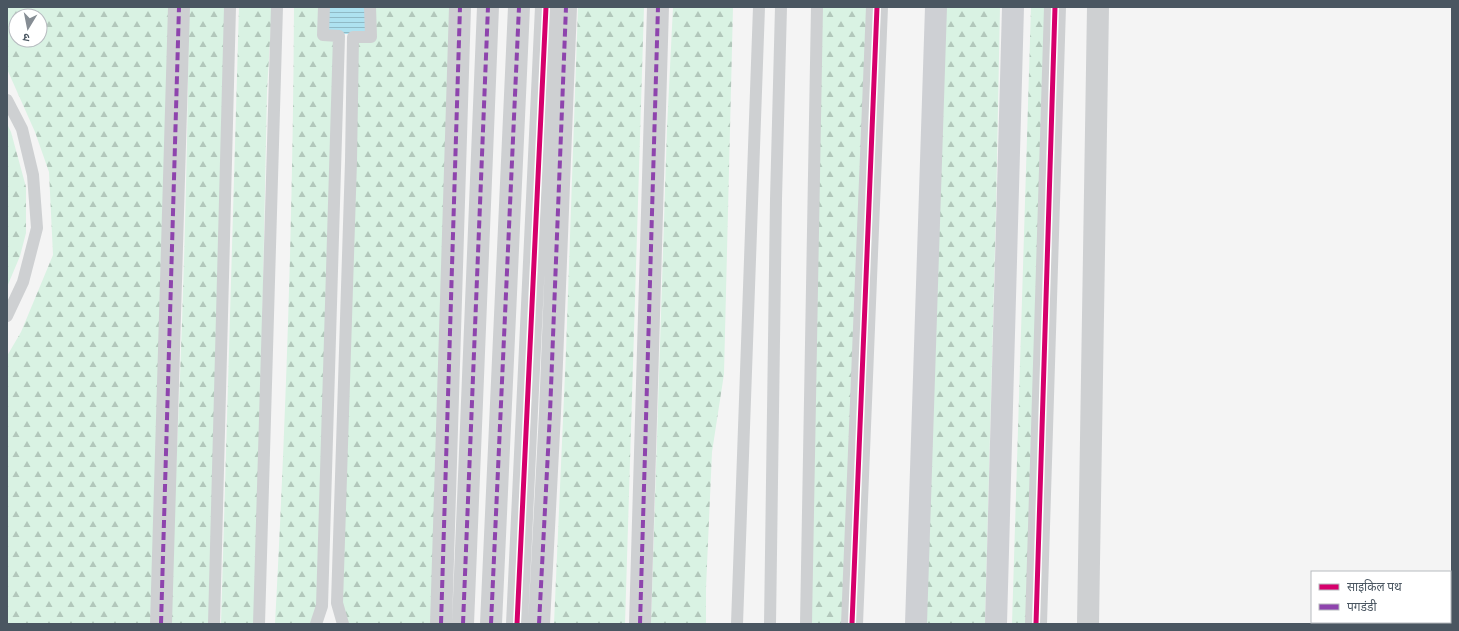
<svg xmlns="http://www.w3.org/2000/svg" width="1459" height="631" font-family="Cabin,'Noto Sans Devanagari',sans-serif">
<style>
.forest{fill:url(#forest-firs);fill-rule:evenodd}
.water{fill:url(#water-rules)}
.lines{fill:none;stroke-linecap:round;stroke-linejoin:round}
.lane{stroke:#ced0d2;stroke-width:12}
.street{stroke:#ced0d2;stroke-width:22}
.secondary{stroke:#ced0d4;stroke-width:22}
.quiet{stroke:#8e44ad;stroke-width:4;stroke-dasharray:8 4;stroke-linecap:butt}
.cycleway-casing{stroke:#fff;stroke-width:8}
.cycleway{stroke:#d6006c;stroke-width:5}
</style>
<defs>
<pattern id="forest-firs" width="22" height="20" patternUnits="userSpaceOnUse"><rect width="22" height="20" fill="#d9f2e3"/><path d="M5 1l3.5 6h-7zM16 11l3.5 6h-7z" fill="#b2c7bb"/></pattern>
<pattern id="water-rules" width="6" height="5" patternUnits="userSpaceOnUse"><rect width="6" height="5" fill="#aee2f0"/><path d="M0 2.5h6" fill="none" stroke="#90bac6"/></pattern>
</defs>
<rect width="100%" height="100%" fill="#f4f4f4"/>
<!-- forest -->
<path class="forest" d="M7,7H171L151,624H7V356L21,332L53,255L49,172L35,132L7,69ZM16,16H40V40H16Z
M189,7H225L212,624H168C180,419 187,213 189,7Z
M239,7H272L267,91L256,624H221Z
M294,7H320L318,38L334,40L319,605L312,624H275C286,419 293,213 294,7Z
M370,7H456L436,624H348L340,596L353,37Z
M578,7H644L625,624H554L566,351Z
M673,7H733L724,374L712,452L706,588V624H651L667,128Z
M821,7H875L849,624H809Z
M940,7H1000L996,210L985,624H920Z
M1031,7H1052L1034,624H1012Z
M7,124L11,132L26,187V233L20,256L7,287Z"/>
<!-- water -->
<path class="water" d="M326,7H368L369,34H324Z"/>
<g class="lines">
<!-- lane -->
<path class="lane" d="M7,100L22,129L33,175L37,228L23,282L7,316
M214,624L230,7
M259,624L277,7
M316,624L322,606L339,36L323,35L324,7
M343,624L337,603L351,161L353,37H371L370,7
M737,624L759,7
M770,624L776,199L781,7
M806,624L817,7"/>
<!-- street -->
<path class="street" d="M161,624L179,7
M441,624L460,7
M463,624L488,7
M491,624L519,7
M517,624L546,7
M539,624L550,413L566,7
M640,624L658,7
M852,624L877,7
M1036,624L1055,7
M1088,624L1098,7"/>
<!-- secondary -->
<path class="secondary" d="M916,624L936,7
M996,624L1013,7"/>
<!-- quiet -->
<path class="quiet" d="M161,624L179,7
M441,624L460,7
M463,624L488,7
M491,624L519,7
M539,624L550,413L566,7
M640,624L658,7"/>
<!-- cycleway casing -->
<g class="cycleway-casing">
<path id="cycleway" d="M517,624L546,7
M852,624L877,7
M1036,624L1055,7"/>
</g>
<!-- cycleway -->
<use href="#cycleway" class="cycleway"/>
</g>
<!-- border -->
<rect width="1459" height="631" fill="none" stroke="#4a5661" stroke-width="16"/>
<!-- legend -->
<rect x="1311" y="571" width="140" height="52" fill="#ffffff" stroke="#b7bbc0"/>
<rect x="1319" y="584" width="20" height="6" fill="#d6006c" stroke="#b7bbc0"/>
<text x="1347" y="591" font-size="12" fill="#4a5661">साइकिल पथ</text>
<rect x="1319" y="604" width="20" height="6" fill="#8e44ad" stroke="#b7bbc0"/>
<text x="1347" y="611" font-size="12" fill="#4a5661">पगडंडी</text>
<!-- north arrow -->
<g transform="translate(28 28) rotate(190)"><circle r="19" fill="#ffffff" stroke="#b7bbc0"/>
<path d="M0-3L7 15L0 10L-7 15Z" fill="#868d94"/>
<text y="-6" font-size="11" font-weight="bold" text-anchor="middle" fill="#4a5661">उ</text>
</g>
</svg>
